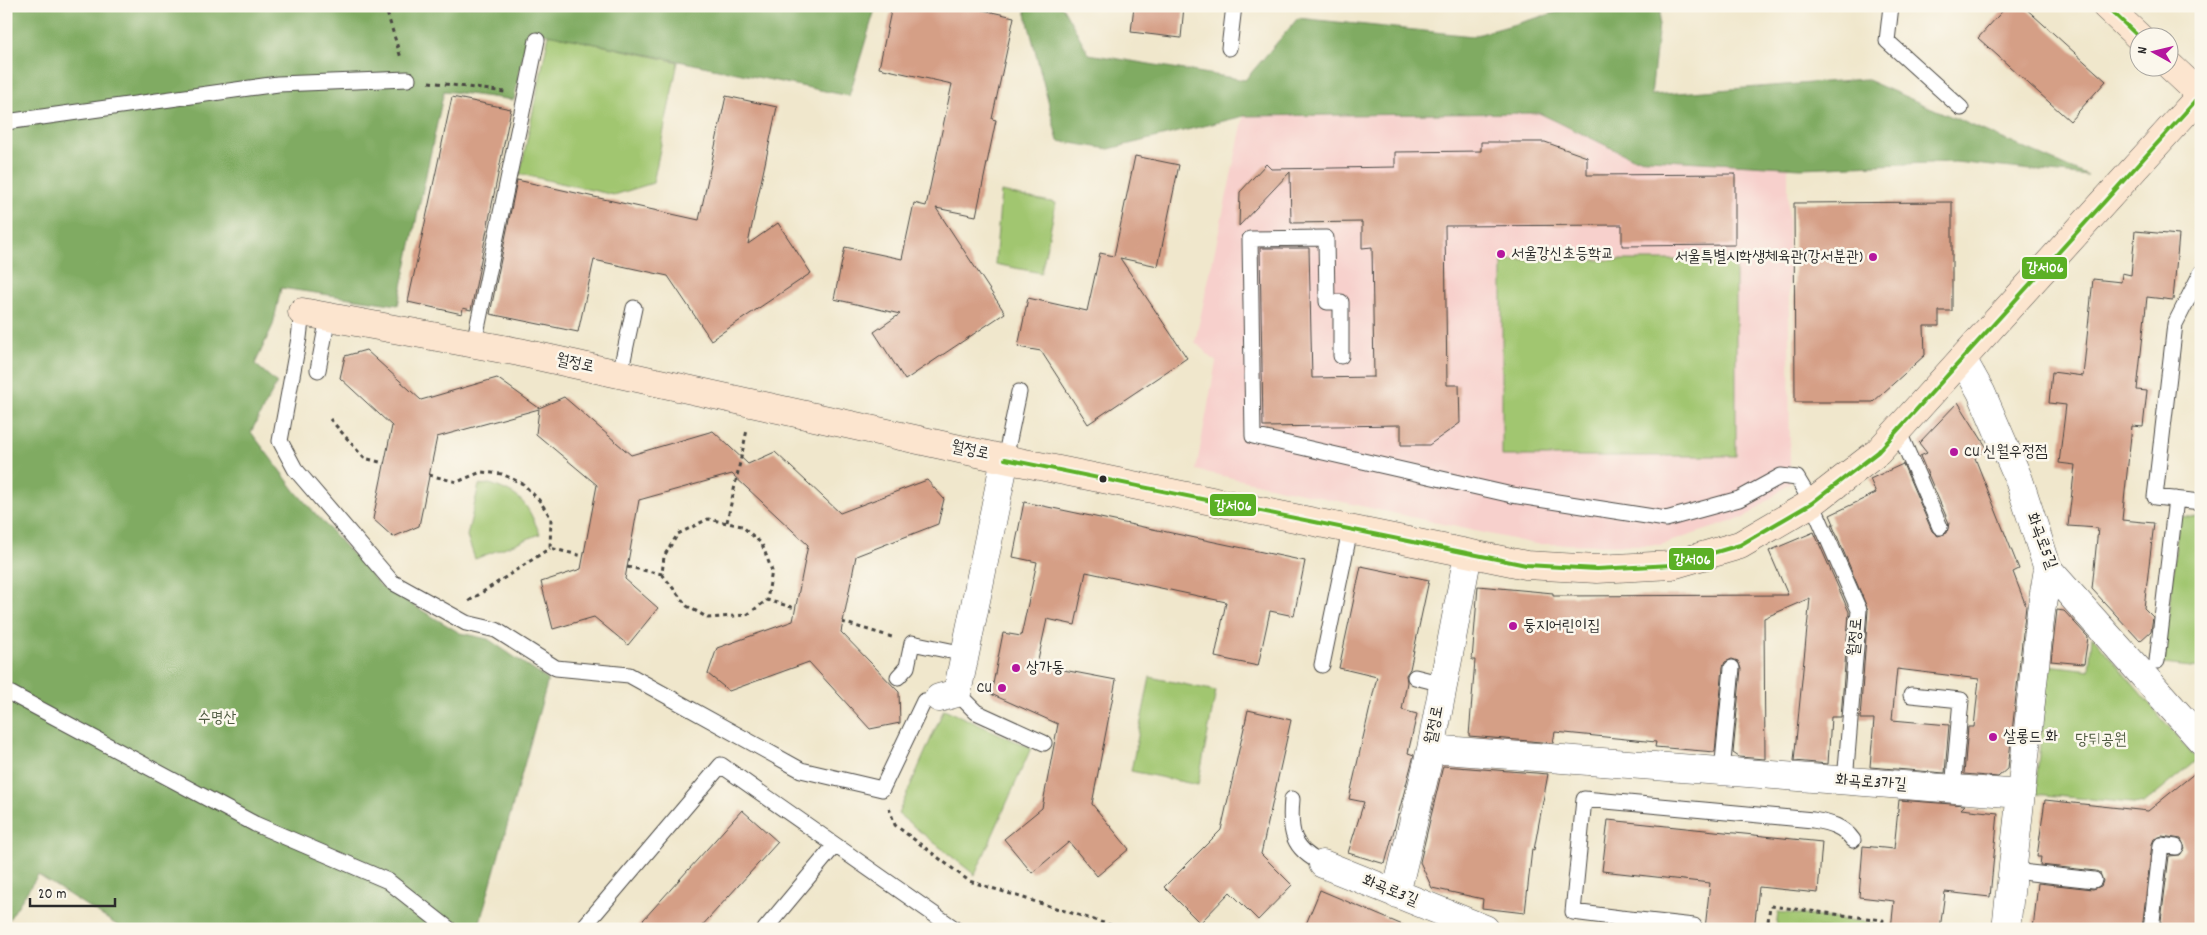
<svg xmlns="http://www.w3.org/2000/svg" width="2207" height="935" font-family="Dekko,'Poor Story',sans-serif">
<style>
.built{fill:#f7d0cc}
.green{fill:#a1c670;stroke:#66784e}
.forest{fill:#80ab62;stroke:#566b46}
.building{fill:#d59f86}
.lines{fill:none;stroke-linecap:round;stroke-linejoin:round}
.lane-casing{stroke:#494743;stroke-width:17}
.street-casing{stroke:#494743;stroke-width:29}
.secondary-casing{stroke:#494743;stroke-width:29}
.path{stroke:#494743;stroke-width:3;stroke-dasharray:4 4;stroke-linecap:butt}
.lane{stroke:#fff;stroke-width:15}
.street{stroke:#fff;stroke-width:28}
.secondary{stroke:#fce5cf;stroke-width:28}
.bus-1-casing{stroke:#fbf7ec;stroke-width:8}
.bus-1{stroke:#5bb025;stroke-width:4}
.poi-dot{fill:#b5179e;stroke:#fbf7ec;stroke-width:2}
.bus-dot{fill:#2b2b2b;stroke:#fbf7ec;stroke-width:2}
.labels{text-anchor:middle;dominant-baseline:central;stroke-width:5;stroke-linejoin:round;paint-order:stroke}
.poi-label{font-size:16px;fill:#2b2b2b;stroke:#fbf7ec;text-anchor:start}
.street-label{font-size:16px;fill:#2b2b2b;stroke:#fbf7ec}
.park-label{font-size:16px;fill:#4e5a40;stroke:#fbf7ec}
.line-badge{stroke:#fbf7ec;stroke-width:2}
.badge-label{font-size:14px;text-anchor:middle;font-weight:bold;fill:#fff}
</style>
<rect width="100%" height="100%" fill="#fbf7ec"/>
<filter id="ink" filterUnits="userSpaceOnUse"><feTurbulence type="fractalNoise" baseFrequency=".02" numOctaves="2"/><feDisplacementMap in="SourceGraphic" scale="10" xChannelSelector="R" yChannelSelector="G"/><feConvolveMatrix kernelMatrix="1 2 1 2 8 2 1 2 1" color-interpolation-filters="sRGB"/></filter>
<filter id="wash" filterUnits="userSpaceOnUse"><feTurbulence type="fractalNoise" baseFrequency=".0096" numOctaves="4" result="noise"/><feDisplacementMap in="SourceGraphic" scale="20" xChannelSelector="R" yChannelSelector="G"/><feGaussianBlur stdDeviation="1.12" result="paint"/><feColorMatrix in="noise" values="0 0 0 0 0 0 0 0 0 0 0 0 0 0 0 0 0 1.4 0 .05"/><feComposite in="paint" operator="in"/></filter>
<g filter="url(#wash)">
<rect width="100%" height="100%" fill="#f0e7cc"/>
<!-- built -->
<path class="built" d="M1539,113L1632,158L1788,167L1790,483L1746,517L1660,545L1535,544L1196,470L1216,362L1195,342L1244,116Z"/>
<!-- green -->
<path class="green" d="M549,34L678,62L653,183L614,195L520,174Z
M1001,192L1056,203L1041,273L995,264Z
M1502,260H1736V456H1502Z
M490,484C524,496 526,503 540,534L475,559L467,536L479,485Z
M2179,516L2201,518V668L2163,664Z
M2092,636L2197,760L2143,804L2035,794L2048,665L2089,670Z
M1150,677L1216,691L1198,785L1131,771Z
M944,709L1031,748L975,875L898,814Z
M1778,912L1875,923L1874,929H1776Z"/>
<!-- forest -->
<path class="forest" d="M6,6H876L849,96L528,30L514,100L444,91L398,305L281,288L273,325L255,364L277,383L251,432L296,492L381,586L460,633L488,639L548,680L478,929H123L38,875L6,924Z
M1024,6H1062L1089,54L1245,80L1298,18L1473,36L1579,6H1661L1651,95L1865,79L2088,176L1955,162L1801,168L1632,158L1539,113L1244,116L1109,149L1058,141Z"/>
<g id="blocks">
<!-- building -->
<path class="building" d="M892,6H965L1014,17L992,119L996,120L976,216L936,208L1005,313L905,380L874,332L900,314L834,299L845,247L902,259L914,203L926,206L952,84L879,68Z
M1134,6H1184L1181,38L1131,32Z
M2007,6H2023L2106,81L2070,121L1978,38Z
M726,96L777,107L748,244L778,223L811,273L711,340L668,276L594,260L578,332L490,314L517,180L699,220Z
M452,97L511,109L471,310L463,308L462,314L408,302Z
M1481,142H1545L1587,157V175L1735,174V245L1622,246V225L1445,226L1447,385H1459L1460,423L1429,445H1401V425L1263,427L1260,248H1309L1312,378L1374,377L1372,247L1362,248V222L1291,223L1290,172L1239,226L1240,192L1266,164L1271,169L1395,167V152L1481,151Z
M1135,156L1179,165L1158,266L1120,258L1187,358L1088,424L1041,351L1018,347L1028,298L1087,311L1100,253L1114,256Z
M1952,202V311H1939V326H1924L1925,355L1873,402H1795L1794,203Z
M2135,231L2179,235L2173,300L2147,297L2137,390L2147,391L2143,427L2132,426L2122,520L2154,523L2144,608L2153,617L2151,631L2140,641L2092,589L2098,528L2068,526L2075,465L2059,463L2066,405L2049,403L2052,372L2083,376L2093,279L2121,282L2122,273L2131,275Z
M366,350L421,400L497,378L539,408L564,397L631,455L713,431L748,464L775,452L840,513L927,480L944,499L938,524L856,556L841,632L899,692L900,723L870,729L809,662L729,691L708,674L717,648L793,621L808,545L732,474L639,500L625,579L658,608L628,645L594,617L553,629L541,582L581,569L597,485L536,434L539,409L437,437L419,526L393,537L373,519L392,426L340,378L345,356Z
M1958,402L1987,448L1975,458L2019,569L2013,572L2026,606L2008,768L1998,777L1964,774L1968,727H1974L1979,679L1897,669L1892,720L1949,725L1945,773L1870,767L1874,719H1860L1868,610L1832,524H1834L1830,515L1876,493L1870,479L1903,464L1932,531L1938,536L1947,533L1949,523L1920,456L1927,453L1919,443Z
M1024,502L1305,561L1294,616L1270,611L1258,666L1215,657L1226,602L1086,572L1075,625L1047,619L1037,665L1116,680L1092,804L1129,849L1097,876L1069,842L1032,873L1004,839L1042,808L1058,724L991,694L1003,633L1021,636L1037,562L1013,557Z
M1814,532L1849,612L1841,717H1831L1828,764L1794,761L1810,598L1764,618L1765,759L1739,757L1733,753L1741,669L1738,661L1732,659L1725,662L1723,667L1715,752L1655,747L1656,742L1555,732L1553,743L1469,736L1475,660H1472L1478,586L1553,593V596L1788,595L1769,551Z
M1361,566L1429,580L1410,669L1406,675L1407,682L1402,710L1417,714L1408,753L1414,755L1385,864L1348,853L1364,802L1349,799L1377,677L1339,668Z
M2057,610L2064,611L2088,637L2084,664L2051,661Z
M1248,710L1291,720L1261,854L1292,885L1258,920L1230,892L1200,923L1164,887L1221,830Z
M1443,766L1548,774L1534,850L1532,849L1525,913L1482,908L1483,899L1432,888L1420,862Z
M2201,768V929H2160L2169,856L2180,855L2185,848L2181,839L2162,836L2154,839L2152,844L2142,929H2033L2038,883L2093,889L2101,886L2103,881L2100,873L2096,871L2040,865L2041,857H2037L2045,800L2148,811Z
M1899,800L1965,805L1961,809L1998,813L1990,897L1945,892L1940,929H1891L1894,901L1859,897L1863,846L1894,849Z
M742,810L778,842L699,929H635Z
M1608,820L1822,842L1818,893L1759,887L1754,929H1705L1710,883L1602,871Z
M1320,890L1412,929H1304Z"/>
</g>
</g>
<g filter="url(#ink)">
<use href="#blocks" fill-opacity="0" stroke="#494743" stroke-width="1"/>
<g class="lines">
<!-- lane casing -->
<g class="lane-casing">
<path id="lane" d="M1891,6L1887,41L1961,108
M1229,48L1234,6
M6,122L278,84L408,79
M2201,273L2175,324L2155,497L2201,502
M302,312L299,338L280,441L295,469L392,582L466,623L496,630L556,668L629,675L801,770L882,789L924,701L939,698
M474,343L537,40
M1341,356V302H1327L1326,238L1250,239L1253,436L1512,495L1666,519L1739,499L1781,476L1797,478L1812,503L1859,610L1845,781
M318,370L328,317
M620,374L634,308
M1898,430L1940,527
M1005,459L1019,392
M2157,661L2176,499
M1322,665L1350,530
M898,677L907,667L912,643L965,654
M1415,677L1443,684
M6,691L255,824L388,881L449,929
M957,693L976,712L1044,743
M1911,695L1961,700L1953,789
M1722,772L1732,668
M1292,799C1289,832 1292,849 1323,864
M2013,871L2094,880
M1620,918L1694,926
M582,929L721,765L955,929
M765,929L835,845
M1619,929L1620,918L1573,912L1584,799L1813,820C1830,823 1843,826 1853,840
M2151,929L2161,845L2176,847"/>
</g>
<!-- street casing -->
<g class="street-casing">
<path id="street" d="M1963,360L1981,392L2019,480L2048,569L2201,740
M939,698L957,693L1005,459
M1431,749L2021,794
M1323,864L1485,929
M1396,894L1431,749L1468,554
M2006,929L2041,611L2048,569"/>
</g>
<!-- secondary casing -->
<g class="secondary-casing">
<path id="secondary" d="M2106,6L2140,38
M2170,66L2201,95
M302,312L519,352L1005,459L1526,565L1597,569L1672,565L1740,545L1812,503L1878,452L2201,95"/>
</g>
<!-- path -->
<path class="path" d="M385,6L401,58
M429,82L505,92
M330,419L364,458L384,463
M429,475L457,482L481,472L502,474L523,484L539,500L551,518L550,548L583,556
M727,522L747,430
M627,567L662,574L664,556L678,534L708,519L742,526L762,544L772,571L767,600L795,608
M662,574L687,606L708,618L747,615L767,600
M469,601L550,548
M842,622L892,637
M889,808L895,825L969,881L1123,929
M1767,929L1770,906L1883,920L1882,929"/>
<!-- lane -->
<use href="#lane" class="lane"/>
<!-- street -->
<use href="#street" class="street"/>
<!-- secondary -->
<use href="#secondary" class="secondary"/>
<!-- bus-1 casing -->
<g class="bus-1-casing">
<path id="bus-1" d="M2106,6L2140,38
M1005,459L1526,565L1597,569L1672,565L1740,545L1812,503L1878,452L2201,95"/>
</g>
<!-- bus-1 -->
<use href="#bus-1" class="bus-1"/>
</g>
</g>
<!-- markers -->
<g class="poi-dot">
<circle cx="1501" cy="254" r="5"/>
<circle cx="1873" cy="257" r="5"/>
<circle cx="1954" cy="452" r="5"/>
<circle cx="1513" cy="626" r="5"/>
<circle cx="1016" cy="668" r="5"/>
<circle cx="1002" cy="688" r="5"/>
<circle cx="1993" cy="737" r="5"/>
</g>
<circle class="bus-dot" cx="1103" cy="479" r="4.5"/>
<g class="labels">
<!-- poi labels -->
<g class="poi-label">
<text x="1511" y="254">서울강신초등학교</text>
<text x="1863" y="257" text-anchor="end">서울특별시학생체육관(강서분관)</text>
<text x="1964" y="452">CU 신월우정점</text>
<text x="1523" y="626">둥지어린이집</text>
<text x="1026" y="668">상가동</text>
<text x="992" y="688" text-anchor="end">CU</text>
<text x="2003" y="737">살롱드 화</text>
</g>
<!-- street labels -->
<g class="street-label">
<text transform="translate(575 364) rotate(12)">월정로</text>
<text transform="translate(970 451) rotate(12)">월정로</text>
<text transform="translate(2041 541) rotate(69)">화곡로5길</text>
<text transform="translate(1856 637) rotate(-85)">월정로</text>
<text transform="translate(1435 725) rotate(-79)">월정로</text>
<text transform="translate(1871 783) rotate(4)">화곡로3가길</text>
<text transform="translate(1390 891) rotate(22)">화곡로3길</text>
</g>
<!-- park labels -->
<g class="park-label">
<text x="217" y="718">수명산</text>
<text x="2101" y="740">당뒤공원</text>
</g>
</g>
<g class="line-badge">
<rect x="2021" y="256" width="47" height="24" rx="5" fill="#5bb025"/>
<rect x="1209" y="493" width="48" height="24" rx="5" fill="#5bb025"/>
<rect x="1668" y="547" width="47" height="24" rx="5" fill="#5bb025"/>
</g>
<g class="badge-label">
<text x="2045" y="272">강서06</text>
<text x="1233" y="510">강서06</text>
<text x="1692" y="564">강서06</text>
</g>
<!-- margin -->
<rect width="2207" height="935" fill="none" stroke="#fbf7ec" stroke-width="25"/>
<!-- north arrow -->
<g transform="translate(2154 52) rotate(278)"><circle r="24" fill="#fbf7ec" stroke="#a8a59f"/>
<path d="M0-4L9 19L0 12L-9 19Z" fill="#b5179e"/>
<text y="-8" font-size="14" font-weight="bold" text-anchor="middle" fill="#2b2b2b">N</text>
</g>
<!-- scale -->
<path d="M30 898v8h85v-8" fill="none" stroke="#2b2b2b" stroke-width="2.5"/>
<text x="38" y="898" font-size="15" fill="#2b2b2b" stroke="#fbf7ec" stroke-width="4" paint-order="stroke">20 m</text>
</svg>
